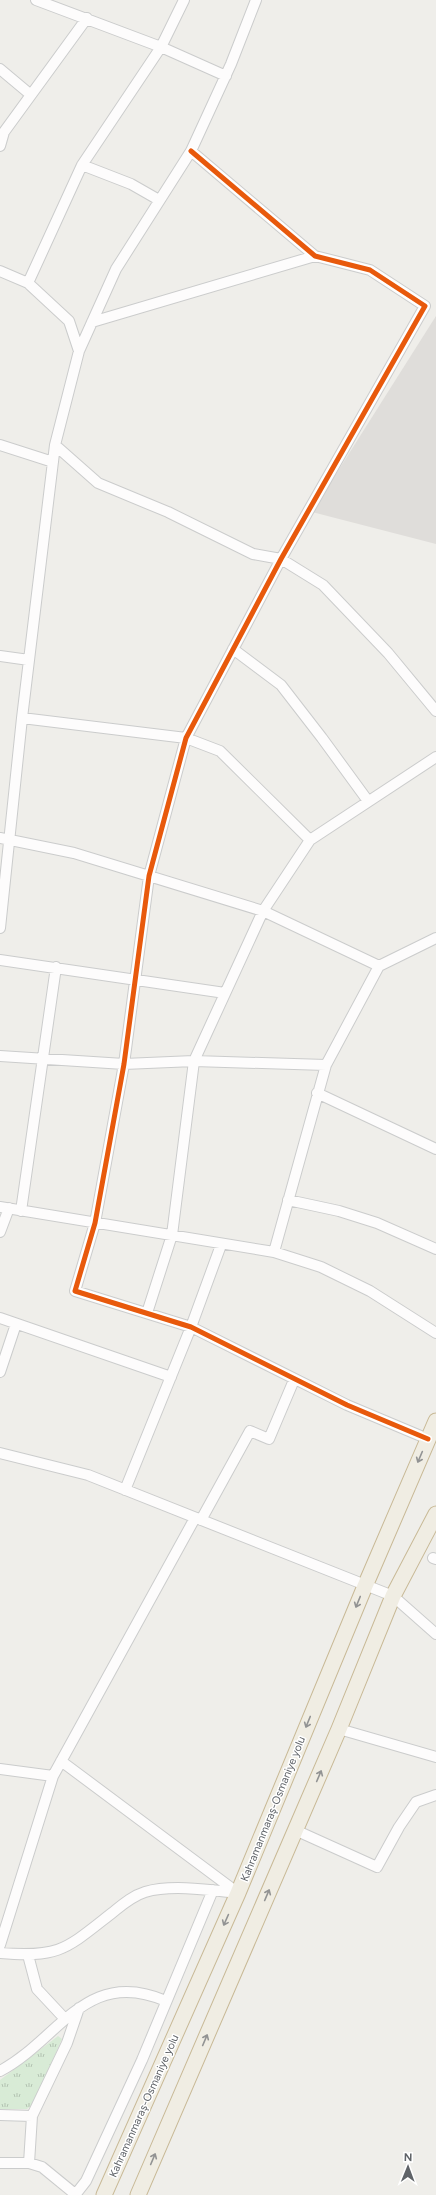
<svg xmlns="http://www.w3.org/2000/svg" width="436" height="2195" font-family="Figtree,sans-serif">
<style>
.industrial{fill:#dfddda}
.park{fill:url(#park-tufts)}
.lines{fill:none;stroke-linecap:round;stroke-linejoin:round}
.minor-casing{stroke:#cbcccc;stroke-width:12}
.highway-casing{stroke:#c8b996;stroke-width:17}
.minor{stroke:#fdfcfc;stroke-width:10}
.highway{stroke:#f0ede3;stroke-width:15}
.cycleway-casing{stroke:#fff;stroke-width:8}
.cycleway{stroke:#e8590c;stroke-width:5}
.oneway{stroke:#929393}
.labels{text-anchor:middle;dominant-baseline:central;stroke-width:3;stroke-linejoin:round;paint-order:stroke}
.street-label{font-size:11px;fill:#5f6368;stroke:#fff}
</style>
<defs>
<pattern id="park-tufts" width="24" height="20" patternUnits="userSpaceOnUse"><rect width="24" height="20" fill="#d8ebd6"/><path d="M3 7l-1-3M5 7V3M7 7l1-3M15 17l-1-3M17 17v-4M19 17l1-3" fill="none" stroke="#b2c2b1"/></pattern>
</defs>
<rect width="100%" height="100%" fill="#efeeea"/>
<!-- industrial -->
<path class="industrial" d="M436,316V544L312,512Z"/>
<!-- park -->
<path class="park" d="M58,2036L62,2039L33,2104L27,2109H0V2080Z"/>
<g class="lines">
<!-- minor casing -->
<g class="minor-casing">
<path id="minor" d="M36,0L161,47L226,76
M0,69L31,95
M0,146L4,132L87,18
M191,151L315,256L370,270L425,306L281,559L186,738L149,876L124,1064L95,1223L75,1291L191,1327L347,1405L428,1439
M82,165L131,184L159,200
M0,271L28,283L69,321L79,351
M28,283L82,165L161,47L184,0
M92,322L315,256
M0,445L53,462
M55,445L98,483L168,512L253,554L281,559L323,585L388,653L436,711
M233,649L281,685L322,738L368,801
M0,656L29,660
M22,718L186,738L220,751L310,840
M0,838L74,853L263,911L379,966
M0,928L22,718L55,445L79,351L116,269L191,151L231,64L256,0
M0,960L225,993
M0,1056L124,1064L194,1061L326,1065
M317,1093L436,1149
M288,1200L339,1211L377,1223L436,1249
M0,1207L274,1252L321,1267L370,1291L436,1333
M21,1211L56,967
M0,1232L9,1208
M274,1252L326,1065L379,966L436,938
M147,1313L172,1235L194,1061L263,911L310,840L436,757
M0,1318L171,1377
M0,1372L16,1324
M0,1453L88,1475L393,1596L436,1634
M125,1490L191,1327L221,1245
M201,1520L250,1431L269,1439L294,1380
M433,1558L436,1559
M339,1729L436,1757
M61,1761L238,1893
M0,1769L53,1776
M295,1830L377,1867L399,1827L416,1802L436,1795
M0,1945L53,1776L195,1518
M0,1953C60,1958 66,1949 112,1913C122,1905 132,1896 145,1892C171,1884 211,1890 238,1893
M28,1955L37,1989L65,2019
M0,2071C59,2040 86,1966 166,2001
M0,2115L32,2116
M0,2163H29L42,2167L75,2194
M29,2163L32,2116L67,2043L79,2008
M75,2195L86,2181L142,2060L213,1890"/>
</g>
<!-- highway casing -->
<g class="highway-casing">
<path id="highway" d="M104,2195L238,1893L365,1586L436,1421
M138,2195L339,1729L393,1596L436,1514"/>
</g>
<!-- minor -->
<use href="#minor" class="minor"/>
<!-- highway -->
<use href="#highway" class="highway"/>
<!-- cycleway casing -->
<g class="cycleway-casing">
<path id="cycleway" d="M191,151L315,256L370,270L425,306L281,559L186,738L149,876L124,1064L95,1223L75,1291L191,1327L347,1405L428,1439"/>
</g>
<!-- cycleway -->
<use href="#cycleway" class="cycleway"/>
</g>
<!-- one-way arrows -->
<defs><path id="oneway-shaft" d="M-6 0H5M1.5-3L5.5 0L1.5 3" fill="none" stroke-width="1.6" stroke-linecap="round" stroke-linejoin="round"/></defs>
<g class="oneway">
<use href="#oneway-shaft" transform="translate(420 1457) rotate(113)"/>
<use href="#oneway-shaft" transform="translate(358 1602) rotate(112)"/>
<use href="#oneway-shaft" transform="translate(308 1722) rotate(112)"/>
<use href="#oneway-shaft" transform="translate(319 1776) rotate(-67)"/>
<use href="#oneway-shaft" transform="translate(267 1895) rotate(-67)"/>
<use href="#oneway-shaft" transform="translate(226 1920) rotate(114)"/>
<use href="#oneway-shaft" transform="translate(205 2040) rotate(-67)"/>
<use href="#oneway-shaft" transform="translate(153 2159) rotate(-67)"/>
</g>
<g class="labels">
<!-- street labels -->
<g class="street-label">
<text transform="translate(273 1809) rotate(-68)">Kahramanmaraş-Osmaniye yolu</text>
<text transform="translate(144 2106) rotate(-66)">Kahramanmaraş-Osmaniye yolu</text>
</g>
</g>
<!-- north arrow -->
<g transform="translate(408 2167) rotate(1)" stroke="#ffffff" stroke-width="3" paint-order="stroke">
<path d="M0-3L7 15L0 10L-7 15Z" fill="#5f6368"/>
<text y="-6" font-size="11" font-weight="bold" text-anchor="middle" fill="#5f6368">N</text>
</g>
</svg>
